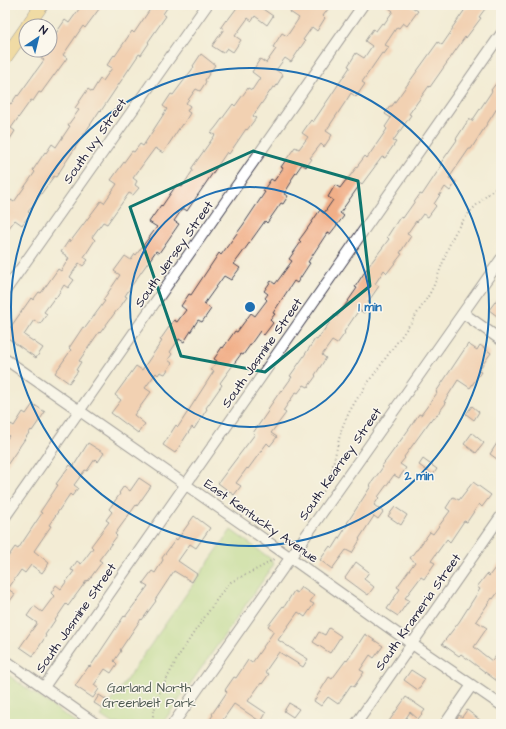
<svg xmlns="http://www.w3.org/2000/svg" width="506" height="729" font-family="'Architects Daughter',sans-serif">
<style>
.green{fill:#afd782;stroke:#687c5e}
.building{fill:#f1af88}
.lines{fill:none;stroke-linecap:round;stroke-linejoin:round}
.minor-casing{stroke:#414052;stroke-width:12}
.major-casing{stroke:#414052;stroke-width:14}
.path{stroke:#414052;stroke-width:2;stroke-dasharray:1 3;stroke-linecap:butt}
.minor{stroke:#fff;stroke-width:10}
.major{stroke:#edc569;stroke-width:13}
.marked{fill:none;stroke:#0f766e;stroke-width:3;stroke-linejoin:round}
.ring{fill:none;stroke:#1f6fb2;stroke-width:2}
.labels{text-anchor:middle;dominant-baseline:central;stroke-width:3;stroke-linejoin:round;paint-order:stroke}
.street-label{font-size:13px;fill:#22223b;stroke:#fbf7ec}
.park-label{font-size:13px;fill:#4c5850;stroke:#fbf7ec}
.centre{fill:#1f6fb2;stroke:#fbf7ec;stroke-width:2}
.ring-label{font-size:12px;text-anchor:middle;font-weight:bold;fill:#1f6fb2;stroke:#fbf7ec;stroke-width:3;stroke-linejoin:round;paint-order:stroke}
</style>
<rect width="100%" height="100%" fill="#fbf7ec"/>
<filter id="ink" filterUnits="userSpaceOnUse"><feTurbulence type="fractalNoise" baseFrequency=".025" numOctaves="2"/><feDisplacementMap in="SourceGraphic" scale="8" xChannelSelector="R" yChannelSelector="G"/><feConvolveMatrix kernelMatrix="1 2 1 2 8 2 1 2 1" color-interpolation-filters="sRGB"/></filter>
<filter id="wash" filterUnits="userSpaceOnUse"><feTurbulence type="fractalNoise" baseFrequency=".012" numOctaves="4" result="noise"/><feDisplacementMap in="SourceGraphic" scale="16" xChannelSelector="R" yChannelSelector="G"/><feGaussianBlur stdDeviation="0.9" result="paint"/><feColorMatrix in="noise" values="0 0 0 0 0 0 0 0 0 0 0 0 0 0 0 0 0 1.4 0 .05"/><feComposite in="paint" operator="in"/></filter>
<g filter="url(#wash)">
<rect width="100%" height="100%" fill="#f3ecd5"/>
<!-- green -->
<path class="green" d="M231,530L271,559L273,566L162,724H113L101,716Z
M5,673L78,724H5Z"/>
<g id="blocks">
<!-- building -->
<path class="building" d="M82,5H102L85,28L83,26L63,55L67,58L54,76V75L41,93L39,92L33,101L31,100L11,128L15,131L5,147V100L11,104L17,95L18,96L44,60L40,57L45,50H50V42L65,20L69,23Z
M153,5H169L163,14L166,16L148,42L149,43L141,55L139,54L101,111L100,110L56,177L54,176L28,212L30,214L22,225L15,220L5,233V208L11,200L14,202L35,172L33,170L45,152L46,153L52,144L56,147L70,126L68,125L79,110L75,108L88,89L92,92L100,79L103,81L112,68L107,65L114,55L115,56L132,31L134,33Z
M239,5H257L273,16L267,25L255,16L252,21L248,18L235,36L241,40L233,52L227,48L223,53L212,46L224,29L221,27L226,20L227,21Z
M294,5H331L323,16L325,18L317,31L312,27L303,40L305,41L291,62L285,58L276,70L283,75L275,88L273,87L253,116L256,118L247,130L246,129L229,154L227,152L187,211L183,208L174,221L179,224L159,253L156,251L130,288L125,296L127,297L118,310H117L100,333L99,332L79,361L81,362L76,370L78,371L69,383L55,373L71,350L69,348L83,327L85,328L105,301L103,300L120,275L114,271L125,256L131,260L135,254L136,255L157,227L149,222L161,205L162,206L177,184L182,187L193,170L191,169L215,135L211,133L216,127L233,104L235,106L248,88L252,90L260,78L252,72L260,59L266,63L276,49L273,47L282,33L287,36L299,18L290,12Z
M385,5H409L418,11L407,26L403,23L399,28L397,27L385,45L389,47L384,54L382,53L362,82L365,84L356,97L351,93L346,101L326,131L332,135L324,147L321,144L310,158L312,159L306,167L302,164L291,180L292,181L284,194L288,196L283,204L281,203L267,223L265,221L240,256L234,264L240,268L231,280L224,276L204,304L211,309L202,322L198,320L184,342L179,339L170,352L172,354L168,360L172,363L165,374L160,372L158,375L156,373L145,388L151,392L134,415L145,424L138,433L111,413L121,400L115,395L136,366L142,370L162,341L160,340L174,320L177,322L186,310L181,306L189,294L191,295L219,253L221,255L243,225L265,192L263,191L271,179L274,181L283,168L281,167L295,147L299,149L308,137L302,133L311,120L313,122L330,97L350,67L348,66L356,53L364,58L372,46L365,41L373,29L376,31L382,23L384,24L393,11Z
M470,5H488L479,17L481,18L466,38L465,37L430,87L429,86L409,114L411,115L393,141L396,142L385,158L382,157L362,184L361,183L340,213L344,216L330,234L327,233L308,262L310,263L297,283L294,281L273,313L275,314L270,320L273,323L264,335L260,331L243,355L241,354L220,383L222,385L206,408L207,409L194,429L192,427L175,453L163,445L176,425L178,427L214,371L211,370L217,361L214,359L222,347L223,348L235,331L237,332L251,313L255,316L267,300L265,298L268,294L264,291L271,281L275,284L279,279L292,261L289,259L301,242L299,240L305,232L320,210L324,213L333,200L328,197L335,185L340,188L346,180H347L365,156L367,158L387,129L385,127L391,118L385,114L390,106H392L438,42L442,45L453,29L452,28L466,8L467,9Z
M201,54L215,65L205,80L206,82L200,91L196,89L186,103L190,106L187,111L190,113L183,125L182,124L163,153L155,148L133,178L137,181L135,185L139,188L133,195L129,193L107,224L103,222L92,237L95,240L84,257L88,260L83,266L79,263L70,277L74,280L68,288L64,285L56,298L55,297L44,312L47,314L40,324L34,320L24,335L43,348L36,358L5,336V335L31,298L33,300L39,292L41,293L58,269L61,271L69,258L61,252L69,240L70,242L101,201L104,203L117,184L111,180L132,151L134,152L140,144L143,146L167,109L163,106L171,94L173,95L194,67L193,66Z
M501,77V102L471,149H469L449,178L456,182L450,191L445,187L434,204L436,206L428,217L423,214L417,222L416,221L407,234L411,236L400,253L402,254L387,273L384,270L375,284L379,286L368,302L370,304L364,313L359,310L344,332L345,333L337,344L332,341L322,355L326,358L315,375L316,376L308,387L304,385L298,393L296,392L283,411L286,413L271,433L277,437L270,446L267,443L248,469L247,468L236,483L241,486L234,495L218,483L255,434L253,433L269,410L268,409L281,390L282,391L292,377L290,376L302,359L315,339L317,340L335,315L337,317L357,288L355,287L368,267L389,239L387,237L400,217L403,218L420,194L422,195L442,165L440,164L457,140L456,139L469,119L472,121L492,91L491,90Z
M501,294V319L489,310Z
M468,344L477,350L480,345L491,353L478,371L481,372L470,388L458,380L444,402L446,403L434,419L433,417L404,457L405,458L400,464L406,468L399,478L394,475L378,497L379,498L374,505L383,512L378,519L374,516L359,539L360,540L352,553L346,550L332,569L320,560L330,546L333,548L348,524L347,523L371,486L370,485L383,467L382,466L409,429L419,414L421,415L437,393L436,392Z
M33,404L45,412L32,431L31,430L5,468V441L9,436L5,433L11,424L14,426L23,412L26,414Z
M472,406L479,412L474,420L466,414Z
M472,433L484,443L476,453L464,444Z
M501,437V462L490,454Z
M88,443L104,453L98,462L95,459L87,471L85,470L74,485L78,488L72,496L70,494L49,525L51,526L34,551L49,563L42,573L31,565L25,573L21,570L8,589L15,594L5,608V561L15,547L18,549L42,513L40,512L58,485L56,484L70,465L73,467Z
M423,459L437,469L433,475L419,465Z
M139,478L151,486L137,506L136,505L115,534L117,536L99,560L102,562L88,581L87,580L68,606L66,604L45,635L46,636L33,656L20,647L37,623L27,616L34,606L42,612L54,596L51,593L56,585L61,589L74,571L71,570L77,561L81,564L93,548L91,546L109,522L106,520L112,512L109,509L120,494L119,493L124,486L130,491Z
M473,482L491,495L482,507L479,504L467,522L464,521L450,542L447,539L431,561L435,563L424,579L421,577L405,598L409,600L398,616L387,609L400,589L397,587L415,562L410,558L416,550H417L430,532L433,534L450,511L446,508L453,497L459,500Z
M395,507L407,515L401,525L388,516Z
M194,516L210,528L196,548L190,544L178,561L197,574L192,582L174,571L155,600L156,601L142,620L141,619L120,650L121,651L114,661L117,664L111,673L105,669L94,685L99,689L93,698L75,686L89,666L90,667L124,616L125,617L148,586L143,583L152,571L155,573L163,560L162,558L176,539L177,540Z
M501,560V588L493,599L492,598L476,621L487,628L474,647L492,661L496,656L501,659V674L497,681L461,654L459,656L442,644L459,622L480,589L477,587L487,574L489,576Z
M356,562L369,572L364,579L374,587L368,595L345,578Z
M301,587L314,596L310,602L314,604L305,617L298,612L278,640L308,659L303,667L279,652L265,672L269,674L262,684L261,683L248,701L266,713L261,722L234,704L220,724H207L213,715L212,714L227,692L225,690L234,677L236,678L248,660L252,663L274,631L268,626L283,606L284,607L294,591L297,593Z
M329,628L341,636L330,653L313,642L319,632L325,635Z
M365,634L383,646L374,658L370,655L360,670L364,672L354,687L351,685L338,704L328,697L321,706L314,701L329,677L332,679L346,660L347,661Z
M411,670L425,679L418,690L404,680Z
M99,695L107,700L102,708L94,703Z
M406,697L425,710L418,719L410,712L402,724H387Z
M289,703L299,709L293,717L284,711Z
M467,710L485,724H453L459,715L462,717Z"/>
</g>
</g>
<g filter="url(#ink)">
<use href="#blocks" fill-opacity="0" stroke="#414052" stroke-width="1"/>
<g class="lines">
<!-- minor casing -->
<g class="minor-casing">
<path id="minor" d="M5,291L207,5
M463,313L501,340
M5,359L281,551L412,644L501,705
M5,517L363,5
M5,660L96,724
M44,687L501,34
M173,724L501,259
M356,724L501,516
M445,724L472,685"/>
</g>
<!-- major casing -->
<g class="major-casing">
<path id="major" d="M27,26L42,5
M5,58L26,28"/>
</g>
<!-- path -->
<path class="path" d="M312,508L325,489L329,481L341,431C349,408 364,388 378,369C394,346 411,324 425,301C439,281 443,256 454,235C465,213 483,199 501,183
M151,724L157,699L160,692L178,657L193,634L222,592L231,582L265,565L275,558"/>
<!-- minor -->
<use href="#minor" class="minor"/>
<!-- major -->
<use href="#major" class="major"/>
</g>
</g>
<!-- marked area -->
<path d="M0 0H506V729H0ZM253,151L358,181L370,286L265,372L181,356L130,207Z" fill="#f3ecd5" fill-opacity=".55" fill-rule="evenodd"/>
<path class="marked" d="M253,151L358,181L370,286L265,372L181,356L130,207Z"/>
<!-- distance rings -->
<g class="ring">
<circle cx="250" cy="307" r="120"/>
<circle cx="250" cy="307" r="239"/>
</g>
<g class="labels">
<!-- street labels -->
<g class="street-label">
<text transform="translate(95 141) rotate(-55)">South Ivy Street</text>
<text transform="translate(174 254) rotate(-55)">South Jersey Street</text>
<text transform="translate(262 353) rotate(-55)">South Jasmine Street</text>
<text transform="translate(340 464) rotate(-55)">South Kearney Street</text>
<text transform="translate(261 521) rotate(35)">East Kentucky Avenue</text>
<text transform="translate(418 612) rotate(-55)">South Krameria Street</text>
<text transform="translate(76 618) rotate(-55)">South Jasmine Street</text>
</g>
<!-- park labels -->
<g class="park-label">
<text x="149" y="688">Garland North<tspan x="149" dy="15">Greenbelt Park</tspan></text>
</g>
</g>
<circle cx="250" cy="307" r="6" class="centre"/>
<g class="ring-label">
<text x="370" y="311">1 min</text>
<text x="419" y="480">2 min</text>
</g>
<!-- margin -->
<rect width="506" height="729" fill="none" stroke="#fbf7ec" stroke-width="20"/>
<!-- north arrow -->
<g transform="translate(38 38) rotate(35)"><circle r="19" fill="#fbf7ec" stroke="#a4a2a5"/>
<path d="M0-3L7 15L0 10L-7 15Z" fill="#1f6fb2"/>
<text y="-6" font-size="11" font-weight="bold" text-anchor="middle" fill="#22223b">N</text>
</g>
</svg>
